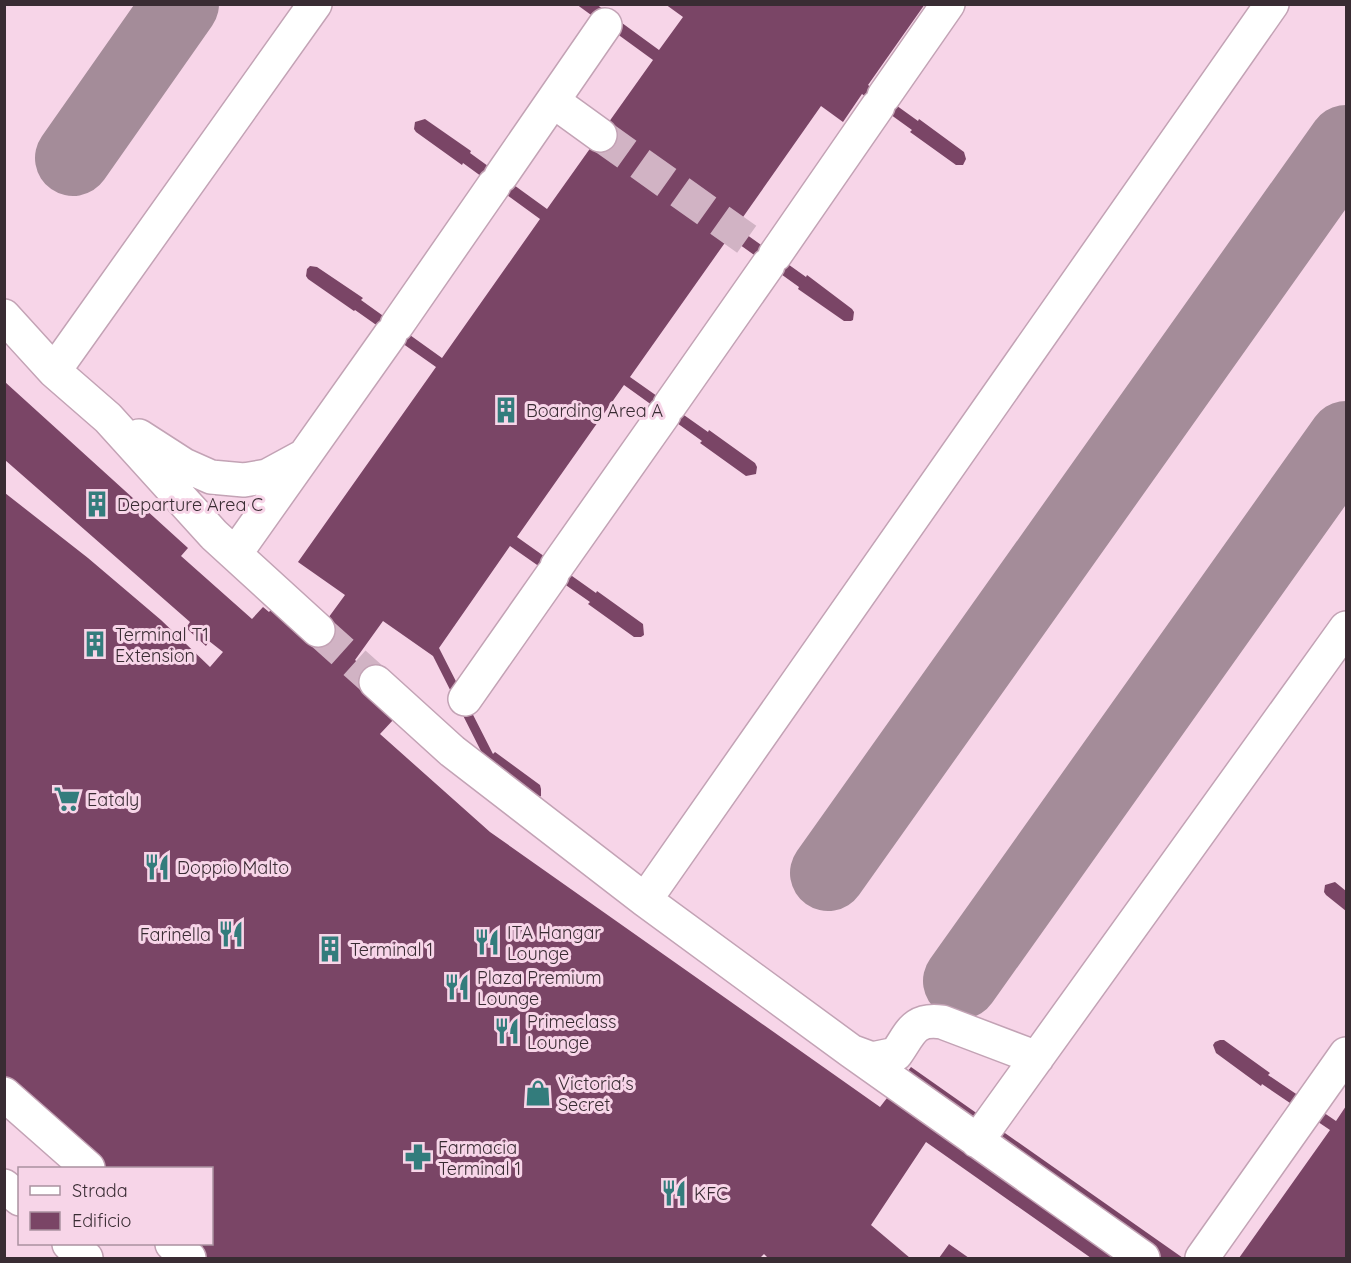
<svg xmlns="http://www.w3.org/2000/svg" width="1351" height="1263" font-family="Quicksand,sans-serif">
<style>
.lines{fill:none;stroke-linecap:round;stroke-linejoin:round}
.taxiway{stroke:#a48c99;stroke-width:76}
.building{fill:#7a4566}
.minor-tunnel{stroke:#d1b3c4;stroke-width:33;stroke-dasharray:33 16;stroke-linecap:butt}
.minor-casing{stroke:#c3a3b5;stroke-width:36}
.major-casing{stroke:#c3a3b5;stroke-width:36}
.minor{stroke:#fff;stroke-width:33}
.major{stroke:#fff;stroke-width:33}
.labels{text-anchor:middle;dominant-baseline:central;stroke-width:6;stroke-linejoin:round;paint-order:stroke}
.poi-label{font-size:18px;fill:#392c33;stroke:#f7d5e8;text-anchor:start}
</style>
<rect width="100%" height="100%" fill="#f7d5e8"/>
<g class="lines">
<!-- taxiway -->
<path class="taxiway" d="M73,158L181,4
M828,873L1346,143
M961,981L1346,439"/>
</g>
<!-- building -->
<path class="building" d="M576,4H596L659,50L683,17L665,4H925L868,85L918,121L919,119L964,152L966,159L963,165H956L910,132L912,130L862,94L843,122L821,106L736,227L806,277L807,275L852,309L854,312L853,320L851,321H844L798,289L799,287L729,237L630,377L708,432L709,430L755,463L757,467L756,474L746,476L700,443L702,441L624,385L517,537L596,593L597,591L643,624L644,635L641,637H634L588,604L590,602L510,546L439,648L493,754L495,752L540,785L541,789V796L538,798L487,763L433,656L383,621L355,660L378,680L394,719L380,734L490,832L880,1107L911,1067L1183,1258H1091L926,1142L871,1225L910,1258H768L764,1254L760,1258H179L162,1244H212V1168H78L5,1103V493L88,558L161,620L210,667L223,652L209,641L206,646L186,628L190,622L5,460V382L188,548L181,556L252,619L263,607L269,612L275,605L323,625L345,595L298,562L436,367L355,310L354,311L308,279L306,276L307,269L310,266L317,267L363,298L361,300L442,358L540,219L463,163L462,165L416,132L414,129L415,122L425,119L471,151L470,153L547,209L653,60Z
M1335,882L1346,891V911L1326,895L1324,892L1325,885Z
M1220,1040H1224L1270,1073L1268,1075L1336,1121L1346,1106V1258H1239L1330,1130L1262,1084L1261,1086L1216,1053L1213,1045L1215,1042Z
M949,1244L969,1258H939Z"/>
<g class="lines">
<!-- minor-tunnel -->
<path class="minor-tunnel" d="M600,135L773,258
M318,630L376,682"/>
<!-- minor casing -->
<g class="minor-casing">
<path id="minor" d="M884,96L948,4
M553,101L600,135
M501,176L605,25
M775,255L878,106
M4,316L54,371L108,418L214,535L318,630
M397,325L494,185
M54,371L315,4
M670,405L768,265
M139,436L184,465L211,477L244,480L267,476L302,457
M235,554L390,335
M557,566L664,414
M376,682L452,751L645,900L851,1051L1143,1258
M465,699L552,575
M645,900L1272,4
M853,1052L872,1059L896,1054C911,1033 913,1018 942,1022L1037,1058
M4,1094L88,1168
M977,1141L1346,628
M172,1244L189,1258
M1202,1258L1346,1054"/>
</g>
<!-- major casing -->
<g class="major-casing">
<path id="major" d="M4,1186L20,1199
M69,1244L86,1258"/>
</g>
<!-- minor -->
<use href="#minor" class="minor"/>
<!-- major -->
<use href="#major" class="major"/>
</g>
<!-- icons -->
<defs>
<g id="building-bare" transform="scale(2.07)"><path d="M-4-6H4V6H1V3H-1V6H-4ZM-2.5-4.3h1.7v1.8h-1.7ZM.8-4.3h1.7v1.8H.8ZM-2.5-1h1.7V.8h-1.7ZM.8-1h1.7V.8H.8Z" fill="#337c7c" stroke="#f7d5e8" stroke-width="2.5" paint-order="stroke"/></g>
<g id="supermarket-bare" transform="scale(2.07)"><path d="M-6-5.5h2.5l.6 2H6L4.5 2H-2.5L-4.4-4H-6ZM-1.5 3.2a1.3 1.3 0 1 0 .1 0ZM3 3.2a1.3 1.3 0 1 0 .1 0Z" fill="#337c7c" stroke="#f7d5e8" stroke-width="2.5" paint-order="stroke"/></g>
<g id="restaurant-bare" transform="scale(2.07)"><path d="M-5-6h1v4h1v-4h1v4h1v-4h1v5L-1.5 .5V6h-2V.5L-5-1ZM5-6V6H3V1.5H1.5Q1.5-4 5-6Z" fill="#337c7c" stroke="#f7d5e8" stroke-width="2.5" paint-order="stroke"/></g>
<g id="shop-bare" transform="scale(2.07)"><path d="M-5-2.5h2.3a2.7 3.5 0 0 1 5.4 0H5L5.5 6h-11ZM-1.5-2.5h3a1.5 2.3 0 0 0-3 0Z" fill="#337c7c" stroke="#f7d5e8" stroke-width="2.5" paint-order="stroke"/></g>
<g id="pharmacy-bare" transform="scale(2.07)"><path d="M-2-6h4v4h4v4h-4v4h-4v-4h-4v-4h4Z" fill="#337c7c" stroke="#f7d5e8" stroke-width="2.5" paint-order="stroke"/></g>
</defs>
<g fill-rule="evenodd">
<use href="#building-bare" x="506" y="410"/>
<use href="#building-bare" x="97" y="504"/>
<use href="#building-bare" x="95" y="644"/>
<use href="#supermarket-bare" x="67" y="799"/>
<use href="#restaurant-bare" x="157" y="867"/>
<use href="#restaurant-bare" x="231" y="934"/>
<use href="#restaurant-bare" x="487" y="942"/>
<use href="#building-bare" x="330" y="949"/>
<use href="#restaurant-bare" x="457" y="987"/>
<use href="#restaurant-bare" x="507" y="1031"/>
<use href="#shop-bare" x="538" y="1093"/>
<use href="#pharmacy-bare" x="418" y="1157"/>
<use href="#restaurant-bare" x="674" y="1193"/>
</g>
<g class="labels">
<!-- poi labels -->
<g class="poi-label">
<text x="526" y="410">Boarding Area A</text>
<text x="117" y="504">Departure Area C</text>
<text x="115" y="634">Terminal T1<tspan x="115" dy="21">Extension</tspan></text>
<text x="87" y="799">Eataly</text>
<text x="177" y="867">Doppio Malto</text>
<text x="507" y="932">ITA Hangar<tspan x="507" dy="21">Lounge</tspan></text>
<text x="211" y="934" text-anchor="end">Farinella</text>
<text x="350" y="949">Terminal 1</text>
<text x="477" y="977">Plaza Premium<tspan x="477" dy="21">Lounge</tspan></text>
<text x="527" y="1021">Primeclass<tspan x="527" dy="21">Lounge</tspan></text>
<text x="558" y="1083">Victoria's<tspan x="558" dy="21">Secret</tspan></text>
<text x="438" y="1147">Farmacia<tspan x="438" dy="21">Terminal 1</tspan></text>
<text x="694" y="1193">KFC</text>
</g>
</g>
<!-- border -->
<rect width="1351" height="1263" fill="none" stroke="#392c33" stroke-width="12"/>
<!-- legend -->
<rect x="18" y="1167" width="195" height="78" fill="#f7d5e8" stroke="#ab91a0" stroke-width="1.5"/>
<rect x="30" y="1186" width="30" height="9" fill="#ffffff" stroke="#ab91a0" stroke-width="1.5"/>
<text x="72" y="1197" font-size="18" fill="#392c33">Strada</text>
<rect x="30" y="1212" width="30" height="18" fill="#7a4566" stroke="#ab91a0" stroke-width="1.5"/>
<text x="72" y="1227" font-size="18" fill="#392c33">Edificio</text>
</svg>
